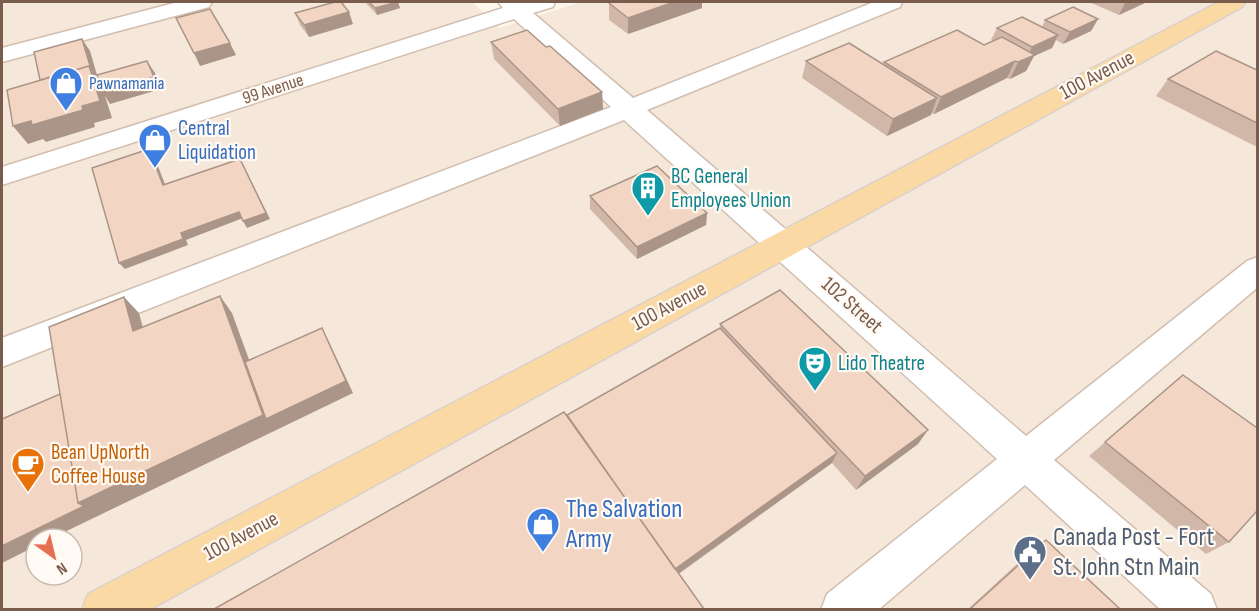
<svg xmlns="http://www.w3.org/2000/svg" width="1259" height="611" font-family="'Sofia Sans Condensed',sans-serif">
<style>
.residential{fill:#f5e8da;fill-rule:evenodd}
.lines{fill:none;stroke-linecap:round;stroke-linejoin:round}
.minor-casing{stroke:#d1beb0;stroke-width:3}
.major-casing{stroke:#dad1cd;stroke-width:3}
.minor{fill:#fff;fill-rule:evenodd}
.major{fill:#fbd9a5;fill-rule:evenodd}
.wall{fill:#d1b7a8}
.shaded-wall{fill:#aa9588}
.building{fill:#f3d5c3;stroke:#aa9588;stroke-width:1.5}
.labels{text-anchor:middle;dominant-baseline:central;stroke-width:4.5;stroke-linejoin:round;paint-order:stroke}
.far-shop-label{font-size:18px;fill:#366cbe;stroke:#fffaf3;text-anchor:start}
.far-street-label{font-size:18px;fill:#7a5c4d;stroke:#fffaf3}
.street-label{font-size:21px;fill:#7a5c4d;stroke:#fffaf3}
.shop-label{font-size:21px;fill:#366cbe;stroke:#fffaf3;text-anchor:start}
.culture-label{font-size:21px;fill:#0d838f;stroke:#fffaf3;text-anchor:start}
.food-label{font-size:21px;fill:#c56008;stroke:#fffaf3;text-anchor:start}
.near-shop-label{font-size:26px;fill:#366cbe;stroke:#fffaf3;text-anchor:start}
.near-service-label{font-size:26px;fill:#4e5e75;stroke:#fffaf3;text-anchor:start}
</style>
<rect width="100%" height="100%" fill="#fdf6ec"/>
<!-- residential -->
<path class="residential" d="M2,2H472L500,28L581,2H1257V609H2ZM36,539H72V575H36Z"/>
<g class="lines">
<!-- minor casing -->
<g class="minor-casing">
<path id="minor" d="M178,2H212L209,7L2,62V48Z
M498,2H555L553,7L533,13L633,98L874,2H902L900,7L647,110L1026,436L1247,261L1258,257V287L1054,460L1211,594L1217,610H1161L1025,485L878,610H821L827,594L997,459L624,120L2,367V338L611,107L514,19L2,185V167L503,8Z"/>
</g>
<!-- major casing -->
<g class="major-casing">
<path id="major" d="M1219,2H1245L1242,7L149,610H82L88,594Z"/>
</g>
<!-- minor -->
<use href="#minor" class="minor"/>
<!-- major -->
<use href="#major" class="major"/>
</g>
<!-- wall -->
<path class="wall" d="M365,2H398L400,8L377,15Z
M1089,2H1147L1119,15Z
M609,3L702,8L628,34L609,20Z
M295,13L353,24L309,37L300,25Z
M1098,19L1091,31L1063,44L1056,40L1052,48L1034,56L1026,71L1010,79L1007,78L934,114L931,113V115L887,136L802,78L806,61L883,64L884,62L984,45L993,41L991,40L997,28L1042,27L1045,20Z
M491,42L546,47L602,92L603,109L560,126L494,59Z
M1257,70V147L1156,96L1168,79Z
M590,196L707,213L706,225L637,259L590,209Z
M720,324L918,444L856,490L832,463L679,574L567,415L720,328Z
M1183,375L1229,542L1206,554L1089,456Z
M1046,540L1120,609H968L1030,552Z"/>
<!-- shaded-wall -->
<path class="shaded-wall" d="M398,2L400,8L377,15L375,8Z
M674,2H702V8L628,34V18Z
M1129,2H1147L1119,15L1125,3Z
M349,12L353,24L309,37L304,25Z
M1098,19L1091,31L1063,44L1070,32Z
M1058,35L1052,48L1034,56L1026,71L1010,79L1018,62L1027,58L1032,47Z
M82,39L90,51L99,82L147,61L155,73L161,89L110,104L105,96L112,118L94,123L95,127L46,142L43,139L28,144L13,126L82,106L95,84Z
M230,43L236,55L200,66L194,53Z
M1015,61L1007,78L934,114L941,97Z
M602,92L603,109L560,126L558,109Z
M937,98L931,115L887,136L893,119Z
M149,149L154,156L168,192L163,185Z
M240,159L270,219L247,228L243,221Z
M239,212L243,218L186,240L188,245L125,269L119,263L181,233Z
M707,213L706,225L637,259V247Z
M220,296L232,313L270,417L322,328L328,340L353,393L50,539H36V546L2,563V546L78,503Z
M124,297L139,313L148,347L133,331Z
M928,430L918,444L856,490L865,476Z
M837,453L832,463L672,578L673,570Z"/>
<!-- building -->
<path class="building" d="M335,2H341L349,12L304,25L295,13Z
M369,2H398L375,8Z
M609,2H674L628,18L609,3Z
M1073,7L1098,19L1070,32L1045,20Z
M210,9L230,43L194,53L176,18Z
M1022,17L1058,35L1032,47L997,28Z
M527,30L546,47L550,46L602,92L558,109L491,42Z
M957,30L984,45L1002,37L1035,55L1018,62L1015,61L941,97L884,62Z
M82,39L91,69L89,66L40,80L34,52Z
M849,43L937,98L893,119L806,61Z
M1216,51L1257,70V123L1168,79Z
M147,61L154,77L102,92L97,75Z
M89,66L100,101L82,106L83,110L32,125L31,121L13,126L7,90Z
M149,149L163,185L240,159L266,213L243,221L239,212L181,233L183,239L119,263L92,168Z
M657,166L707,213L637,247L590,196Z
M780,290L928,430L865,476L720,324Z
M220,296L263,415L78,503L49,327L124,297L133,331Z
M322,328L346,381L266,419L245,362Z
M720,328L837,453L675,569L567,415Z
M1183,375L1257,428V511L1229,542L1105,442Z
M60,394L78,503L84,506L2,546V419Z
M564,412L704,609H214Z
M1046,540L1120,609H970Z"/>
<!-- icons -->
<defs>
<g id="shop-pin" transform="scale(1.725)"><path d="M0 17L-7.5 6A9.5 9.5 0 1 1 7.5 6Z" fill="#3f7fe0" stroke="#fffaf3"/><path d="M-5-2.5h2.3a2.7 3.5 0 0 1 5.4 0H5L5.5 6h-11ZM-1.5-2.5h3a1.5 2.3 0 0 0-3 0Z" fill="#fff"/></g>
<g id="building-pin" transform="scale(1.725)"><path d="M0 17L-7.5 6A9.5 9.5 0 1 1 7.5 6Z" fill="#0f9aa8" stroke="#fffaf3"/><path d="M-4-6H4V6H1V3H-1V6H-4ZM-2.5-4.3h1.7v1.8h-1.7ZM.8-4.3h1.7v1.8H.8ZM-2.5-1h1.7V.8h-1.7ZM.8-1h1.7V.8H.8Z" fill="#fff"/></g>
<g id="theatre-pin" transform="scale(1.725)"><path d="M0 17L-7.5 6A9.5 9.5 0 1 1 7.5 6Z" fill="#0f9aa8" stroke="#fffaf3"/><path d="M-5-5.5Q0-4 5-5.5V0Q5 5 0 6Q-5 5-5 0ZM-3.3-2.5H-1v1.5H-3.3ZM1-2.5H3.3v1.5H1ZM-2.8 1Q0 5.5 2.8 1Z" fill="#fff"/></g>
<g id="cafe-pin" transform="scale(1.725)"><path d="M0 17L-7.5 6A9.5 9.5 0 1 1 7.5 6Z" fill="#e8710a" stroke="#fffaf3"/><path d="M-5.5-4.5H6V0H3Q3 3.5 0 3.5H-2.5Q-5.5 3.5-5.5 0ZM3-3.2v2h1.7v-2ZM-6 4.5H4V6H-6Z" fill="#fff"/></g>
<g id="civic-pin" transform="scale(1.725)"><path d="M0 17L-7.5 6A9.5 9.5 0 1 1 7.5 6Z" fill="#5c6f8a" stroke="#fffaf3"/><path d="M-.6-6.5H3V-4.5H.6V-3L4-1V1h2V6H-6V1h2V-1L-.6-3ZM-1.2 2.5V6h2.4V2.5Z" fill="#fff"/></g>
</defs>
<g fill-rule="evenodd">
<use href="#shop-pin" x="66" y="83"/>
<use href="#shop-pin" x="155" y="140"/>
<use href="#building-pin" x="648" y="188"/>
<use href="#theatre-pin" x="815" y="363"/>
<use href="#cafe-pin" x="28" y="464"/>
<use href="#shop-pin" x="543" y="524"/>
<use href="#civic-pin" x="1030" y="552"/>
</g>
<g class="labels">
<!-- far-shop labels -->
<g class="far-shop-label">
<text x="89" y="83">Pawnamania</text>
</g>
<!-- far-street labels -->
<g class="far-street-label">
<text transform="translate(273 89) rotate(-18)">99 Avenue</text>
</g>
<!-- street labels -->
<g class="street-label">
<text transform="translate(1097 75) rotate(-28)">100 Avenue</text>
<text transform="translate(852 305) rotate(41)">102 Street</text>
<text transform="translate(669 306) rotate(-28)">100 Avenue</text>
<text transform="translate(241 536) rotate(-28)">100 Avenue</text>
</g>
<!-- shop labels -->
<g class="shop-label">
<text x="178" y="128">Central<tspan x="178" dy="24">Liquidation</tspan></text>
</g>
<!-- culture labels -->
<g class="culture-label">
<text x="671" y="176">BC General<tspan x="671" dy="24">Employees Union</tspan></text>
<text x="838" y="363">Lido Theatre</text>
</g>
<!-- food labels -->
<g class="food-label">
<text x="51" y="452">Bean UpNorth<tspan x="51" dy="24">Coffee House</tspan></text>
</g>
<!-- near-shop labels -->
<g class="near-shop-label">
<text x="566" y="509">The Salvation<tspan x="566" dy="30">Army</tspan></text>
</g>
<!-- near-service labels -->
<g class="near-service-label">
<text x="1053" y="537">Canada Post - Fort<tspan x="1053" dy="30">St. John Stn Main</tspan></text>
</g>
</g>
<!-- border -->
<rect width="1259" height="611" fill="none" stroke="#7a5c4d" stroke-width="6"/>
<!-- north arrow -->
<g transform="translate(54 557) rotate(146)"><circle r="28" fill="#fffaf3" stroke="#cabbb1" stroke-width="1.5"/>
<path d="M0-4.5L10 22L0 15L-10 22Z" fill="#e76f51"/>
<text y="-9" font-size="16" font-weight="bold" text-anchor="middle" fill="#7a5c4d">N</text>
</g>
</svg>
